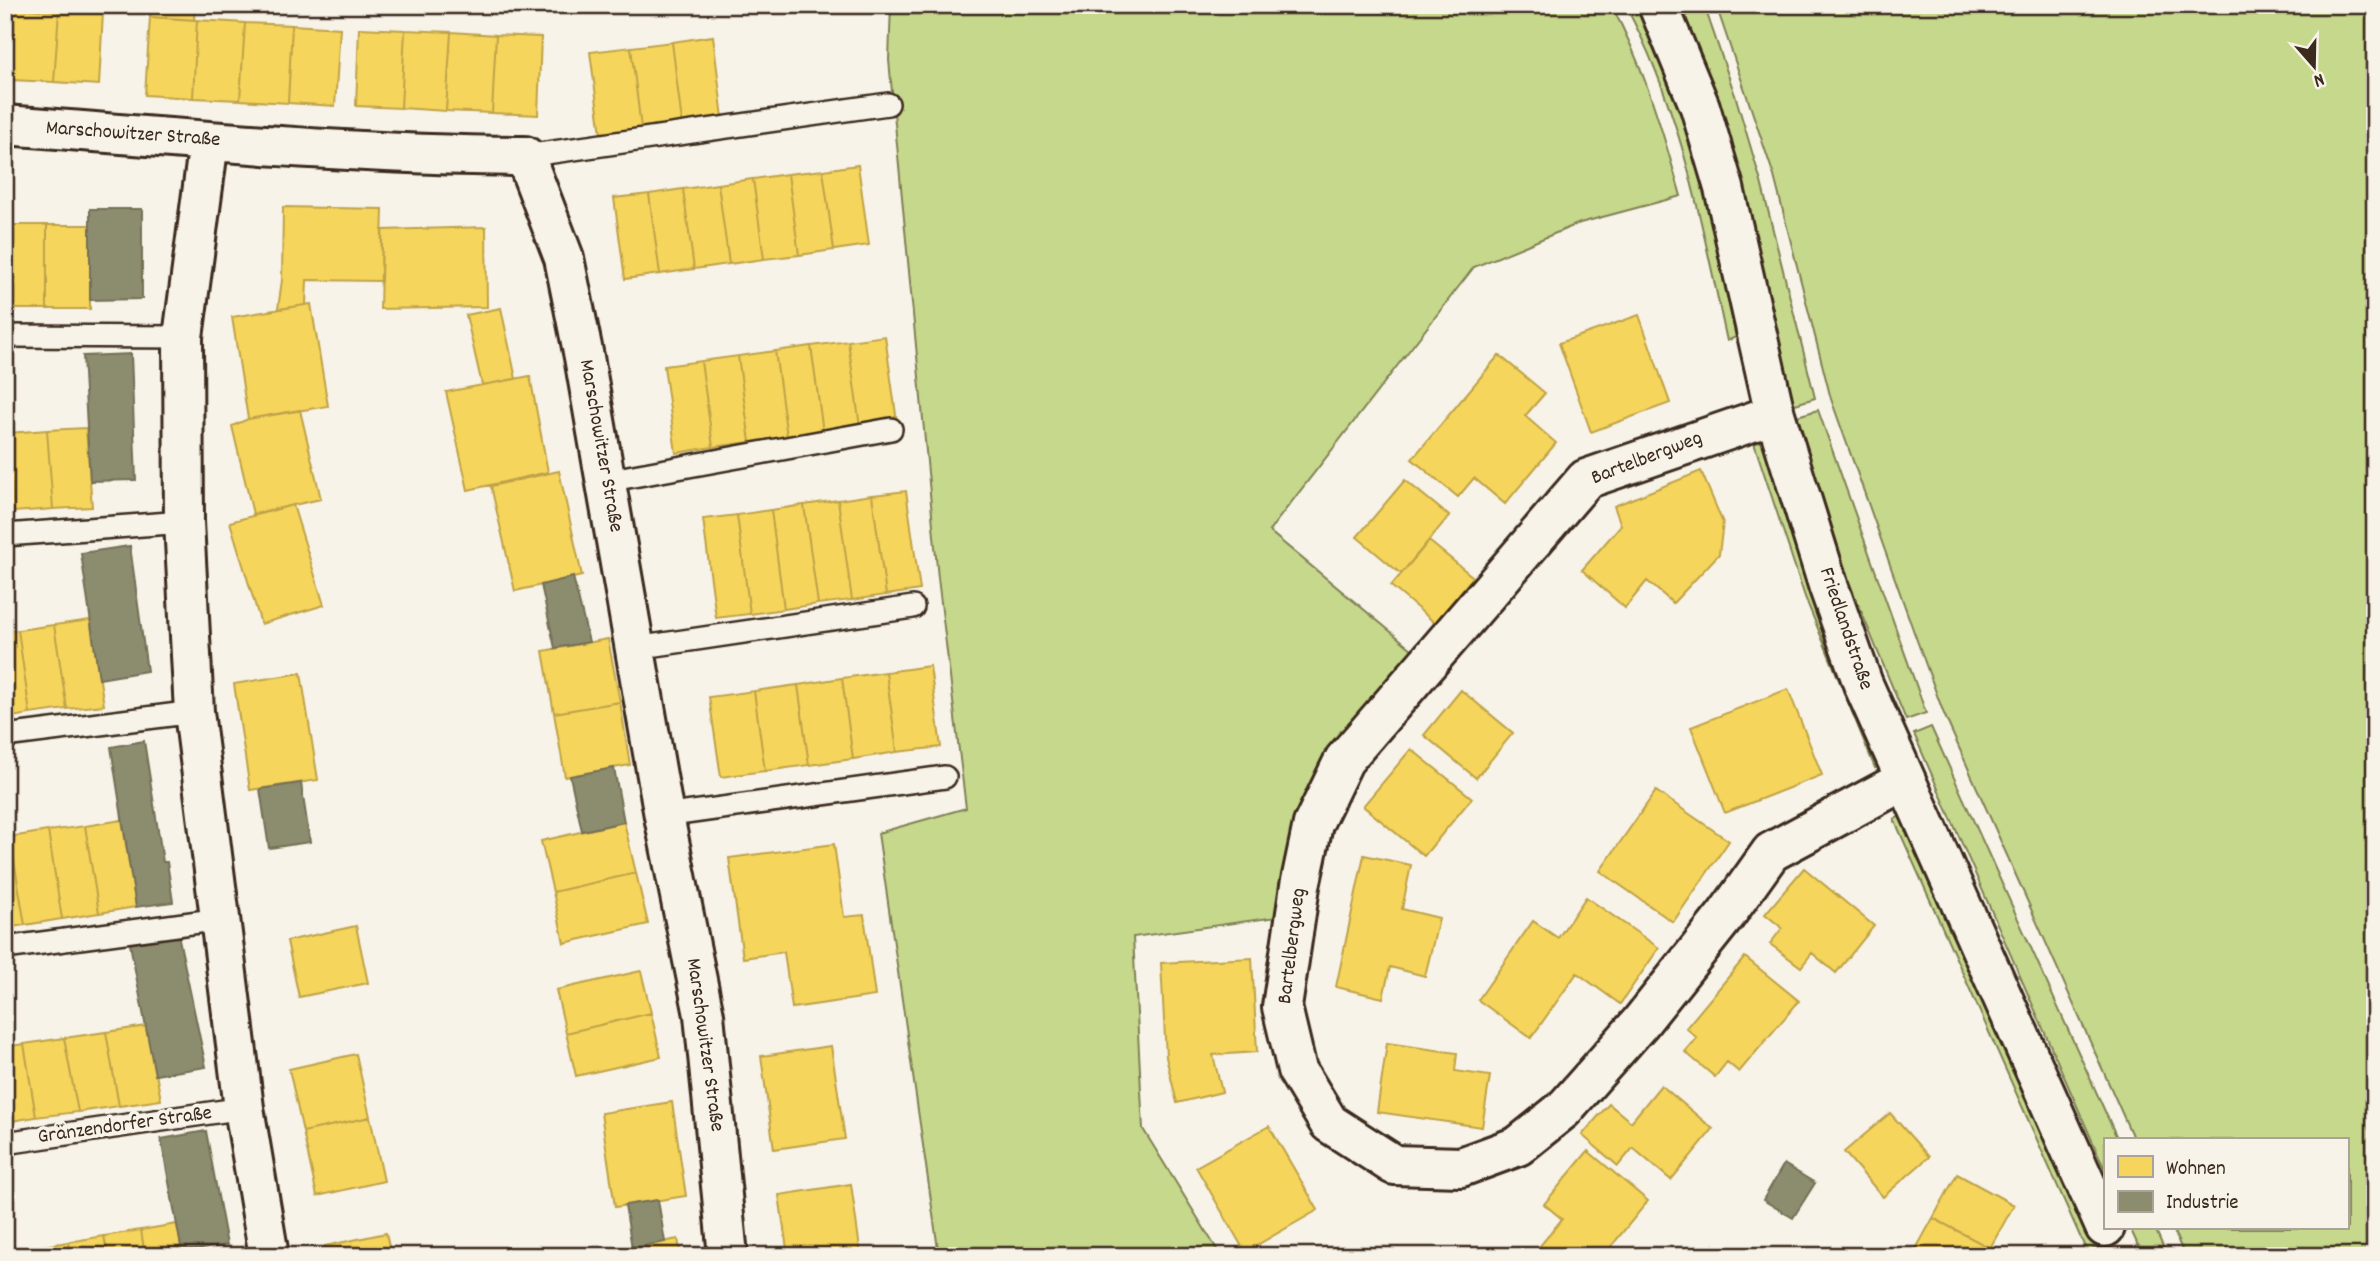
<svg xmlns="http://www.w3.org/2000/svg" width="2380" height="1261" font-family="Dekko,sans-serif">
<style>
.green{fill:#c6d88c;stroke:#808155;stroke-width:2}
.homes{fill:#f6d55c;stroke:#bea249;stroke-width:2}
.industry{fill:#8c8c6e;stroke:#746f56;stroke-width:2}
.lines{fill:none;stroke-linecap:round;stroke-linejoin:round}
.service-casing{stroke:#3b2a1e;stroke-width:26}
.minor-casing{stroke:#3b2a1e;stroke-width:44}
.service{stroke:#f7f3e8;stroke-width:21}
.minor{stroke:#f7f3e8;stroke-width:38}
.labels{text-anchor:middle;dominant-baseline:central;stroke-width:7;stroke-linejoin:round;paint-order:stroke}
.street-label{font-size:21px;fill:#3b2a1e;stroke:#f7f3e8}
</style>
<rect width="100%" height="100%" fill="#f7f3e8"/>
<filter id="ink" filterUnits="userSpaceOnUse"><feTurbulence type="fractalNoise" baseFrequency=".0143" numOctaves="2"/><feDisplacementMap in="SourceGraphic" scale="14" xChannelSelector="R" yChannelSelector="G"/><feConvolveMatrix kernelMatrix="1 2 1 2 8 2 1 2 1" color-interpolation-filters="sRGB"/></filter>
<g filter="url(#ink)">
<!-- green -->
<path class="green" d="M891,5H1611C1644,65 1662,130 1681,196L1580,223L1474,267L1269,531L1419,655L1283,916L1133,937L1143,1129L1221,1256H939L878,833L966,808L938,578L889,60Z
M1625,5H1638C1692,109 1712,225 1736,337L1727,341C1702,227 1682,109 1625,5Z
M1679,5H1704L1736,98L1761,182L1815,398L1792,405L1719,104Z
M1716,5H2375V1256H2185L2172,1228H2347V1140H2134L1944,714L1915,635L1831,399L1774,176Z
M1818,410L1926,713L1906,720L1849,582L1797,416Z
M1766,436L1887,765L1875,768L1805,597L1753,440Z
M1931,727L2118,1140H2105V1170L1914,734Z
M1908,813L2102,1246L2087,1252L1894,819Z
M2130,1228H2155L2167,1256H2143Z"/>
<!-- homes -->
<path class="homes" d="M59,5H103V13L59,11Z
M151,5H195L194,20L150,17Z
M5,8H14L10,80H5Z
M14,8L59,11L54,82L10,80Z
M59,11L103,13L99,85L54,82Z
M150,17L197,20L193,98L145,95Z
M197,20L245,23L240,100L193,98Z
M245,23L292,25L288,103L240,100Z
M292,25L340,28L335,106L288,103Z
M359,28L405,30L401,108L356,106Z
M405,30L451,32L446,111L401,108Z
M451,32L496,35L492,113L446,111Z
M496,35L541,37L538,115L492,113Z
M713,36L723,118L682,123L672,42Z
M672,42L682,123L641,128L631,47Z
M631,47L641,128L601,134L590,52Z
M858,165L869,245L834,250L823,170Z
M823,170L834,250L799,255L788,174Z
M788,174L799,255L764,259L753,179Z
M753,179L764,259L729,264L718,184Z
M718,184L729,264L694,269L683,189Z
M683,189L694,269L660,274L649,194Z
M649,194L660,274L625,279L614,198Z
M283,207L383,209L381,281L307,280L306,305L278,309L282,280Z
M5,225H47V309H5Z
M47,225H90V309H47Z
M486,227L487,307L380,309L382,230Z
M311,304L328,406L248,419L232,317Z
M501,308L516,379L482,385L466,315Z
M1639,315L1670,403L1591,432L1559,343Z
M885,336L897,422L860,427L848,341Z
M848,341L860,427L823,432L811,346Z
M811,346L823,432L787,437L775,351Z
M775,351L787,437L750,442L738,356Z
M1499,355L1545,393L1525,416L1556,443L1505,504L1474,478L1458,497L1412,459Z
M738,356L750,442L713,447L701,361Z
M701,361L713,447L676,453L664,366Z
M530,376L548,472L468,490L446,392Z
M300,410L321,499L253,514L232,426L248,419Z
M86,428L92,507L53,509L47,430Z
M47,430L53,509L14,512L8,433Z
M5,433H8L14,512H5Z
M559,471L582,576L515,591L491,486Z
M1701,471L1723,523L1719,554L1673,603L1647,581L1625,608L1582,570L1621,525L1614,506Z
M1405,480L1449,516L1401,574L1357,537Z
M906,491L920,590L886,595L872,495Z
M872,495L886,595L852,600L838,500Z
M838,500L852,600L818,604L804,505Z
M293,505L324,605L261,624L230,522Z
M804,505L818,604L784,609L771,510Z
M771,510L784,609L750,614L737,515Z
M737,515L750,614L716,618L703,519Z
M1429,541L1473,577L1435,623L1391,586Z
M90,620L104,705L67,709L54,625Z
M54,625L67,709L30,714L18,630Z
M18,630L30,714L5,718V631Z
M608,639L620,702L554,713L543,651Z
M930,666L941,747L897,752L886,672Z
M886,672L897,752L853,759L842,678Z
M301,673L318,780L250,790L234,684Z
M842,678L853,759L809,765L798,685Z
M798,685L809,765L765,771L754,691Z
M1788,689L1822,775L1725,813L1691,727Z
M1461,690L1513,733L1476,778L1424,735Z
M754,691L765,771L721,777L709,697Z
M620,702L630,765L565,777L554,713Z
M1411,749L1472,798L1424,856L1363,806Z
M1656,791L1729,841L1673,922L1600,871Z
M122,820L136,907L99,913L85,826Z
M624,822L636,873L553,892L541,841Z
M85,826L99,913L62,919L48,831Z
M48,831L62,919L25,925L10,837Z
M10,837L25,925L5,928V838Z
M834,844L844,917L864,915L875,996L792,1008L784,952L743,958L729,858Z
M1364,855L1411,865L1402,909L1439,918L1425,976L1390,967L1383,998L1336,987Z
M1804,868L1874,926L1836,973L1812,953L1801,967L1770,944L1782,928L1765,914Z
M636,873L648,924L564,943L553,892Z
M1586,897L1659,948L1620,1004L1577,973L1531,1038L1478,1000L1533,921L1558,938Z
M356,926L368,983L299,997L287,941Z
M1745,957L1799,1001L1739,1072L1727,1062L1715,1077L1685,1052L1697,1038L1686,1028Z
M1252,958L1257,1052L1213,1055L1222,1092L1177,1103L1166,1057L1161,963Z
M641,971L651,1013L566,1033L556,990Z
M651,1013L661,1057L576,1076L566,1033Z
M147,1026L161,1100L119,1106L106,1032Z
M106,1032L119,1106L78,1112L64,1038Z
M64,1038L78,1112L36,1117L24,1044Z
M1387,1043L1457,1053L1455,1071L1490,1076L1482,1127L1377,1112Z
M24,1044L36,1117L5,1122V1047Z
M831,1046L845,1139L774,1149L761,1056Z
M356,1054L370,1117L303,1132L289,1069Z
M1661,1085L1713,1129L1671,1180L1633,1148L1618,1166L1582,1135L1609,1104L1631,1122Z
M672,1102L686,1196L615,1207L601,1113Z
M1890,1113L1929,1157L1883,1197L1844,1152Z
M370,1117L384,1181L317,1196L303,1132Z
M1269,1126L1318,1210L1245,1252L1196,1167Z
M1588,1151L1648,1201L1605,1254L1597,1248L1590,1256H1551L1539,1247L1562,1219L1544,1204Z
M1957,1174L2014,1205L1990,1248L1933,1218Z
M851,1184L861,1256H788L779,1195Z
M1933,1218L1990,1248L1986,1256H1912Z
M177,1224L183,1256H145L141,1230Z
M141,1230L145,1256H108L104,1236Z
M386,1233L391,1256H327L325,1246Z
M104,1236L108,1256H70L68,1242Z
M678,1239L681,1256H619L618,1251Z
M68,1242L70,1256H33L32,1248Z
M1713,1245L1735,1256H1707Z
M32,1248L33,1256H5V1253Z"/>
<!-- industry -->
<path class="industry" d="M90,209H142V299L90,300Z
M131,354L136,480L90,481L83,356Z
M130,546L147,671L99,679L81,553Z
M573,577L589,642L555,648L541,585Z
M144,741L163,862H167L173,902L136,907L111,747Z
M614,768L624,822L582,831L570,776Z
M301,783L310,842L269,848L260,789Z
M178,934L206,1067L155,1075L130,944Z
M206,1131L227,1245L182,1252L161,1139Z
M1784,1164L1815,1183L1793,1218L1763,1200Z
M658,1200L665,1242L632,1248L625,1205Z"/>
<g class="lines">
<!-- service casing -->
<g class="service-casing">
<path id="service" d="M525,156L888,104
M5,336L183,337
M606,481L891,429
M5,535L184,522
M636,648L913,607
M5,736L194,712
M664,816L945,777
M5,948L221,919
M5,1143L244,1108"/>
</g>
<!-- minor casing -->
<g class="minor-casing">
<path id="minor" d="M1658,5L1700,107L1724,188L1775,414L1829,588L1863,684L2105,1227
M5,125C178,138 351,155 525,156L564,258L584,357L664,816L704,1015L728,1256
M209,141L183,337L184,522L194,712L244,1108L269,1256
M1775,414L1586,479L1344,760L1313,824L1300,886L1282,1007L1297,1070L1329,1123L1394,1165L1461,1167L1518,1146L1564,1109L1640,1023L1726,915L1771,852L1905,780"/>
</g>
<!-- service -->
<use href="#service" class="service"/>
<!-- minor -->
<use href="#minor" class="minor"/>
</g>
</g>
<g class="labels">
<!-- street labels -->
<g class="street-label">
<text transform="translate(133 135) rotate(4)">Marschowitzer Straße</text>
<text transform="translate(600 446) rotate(80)">Marschowitzer Straße</text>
<text transform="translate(1647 459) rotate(-21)">Bartelbergweg</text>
<text transform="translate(1845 629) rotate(71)">Friedlandstraße</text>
<text transform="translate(1293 946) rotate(-83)">Bartelbergweg</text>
<text transform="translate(704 1045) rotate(82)">Marschowitzer Straße</text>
<text transform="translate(125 1126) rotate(-8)">Gränzendorfer Straße</text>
</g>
</g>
<!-- margin -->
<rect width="2380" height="1261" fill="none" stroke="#f7f3e8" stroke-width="28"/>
<rect x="14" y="14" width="2352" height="1233" fill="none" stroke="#3b2a1e" stroke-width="2.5" filter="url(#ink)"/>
<!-- legend -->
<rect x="2104" y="1138" width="245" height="91" fill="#f7f3e8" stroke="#aca397" stroke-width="2"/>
<rect x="2118" y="1156" width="35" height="21" fill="#f6d55c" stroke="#aca397" stroke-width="2"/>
<text x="2166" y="1174" font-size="21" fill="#3b2a1e">Wohnen</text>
<rect x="2118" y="1191" width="35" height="21" fill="#8c8c6e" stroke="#aca397" stroke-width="2"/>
<text x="2166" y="1208" font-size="21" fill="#3b2a1e">Industrie</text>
<!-- north arrow -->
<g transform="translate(2314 66) rotate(160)" stroke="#f7f3e8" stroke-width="5" paint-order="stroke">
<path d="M0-5L12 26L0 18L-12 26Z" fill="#3b2a1e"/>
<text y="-10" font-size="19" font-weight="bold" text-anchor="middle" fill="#3b2a1e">N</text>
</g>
</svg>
